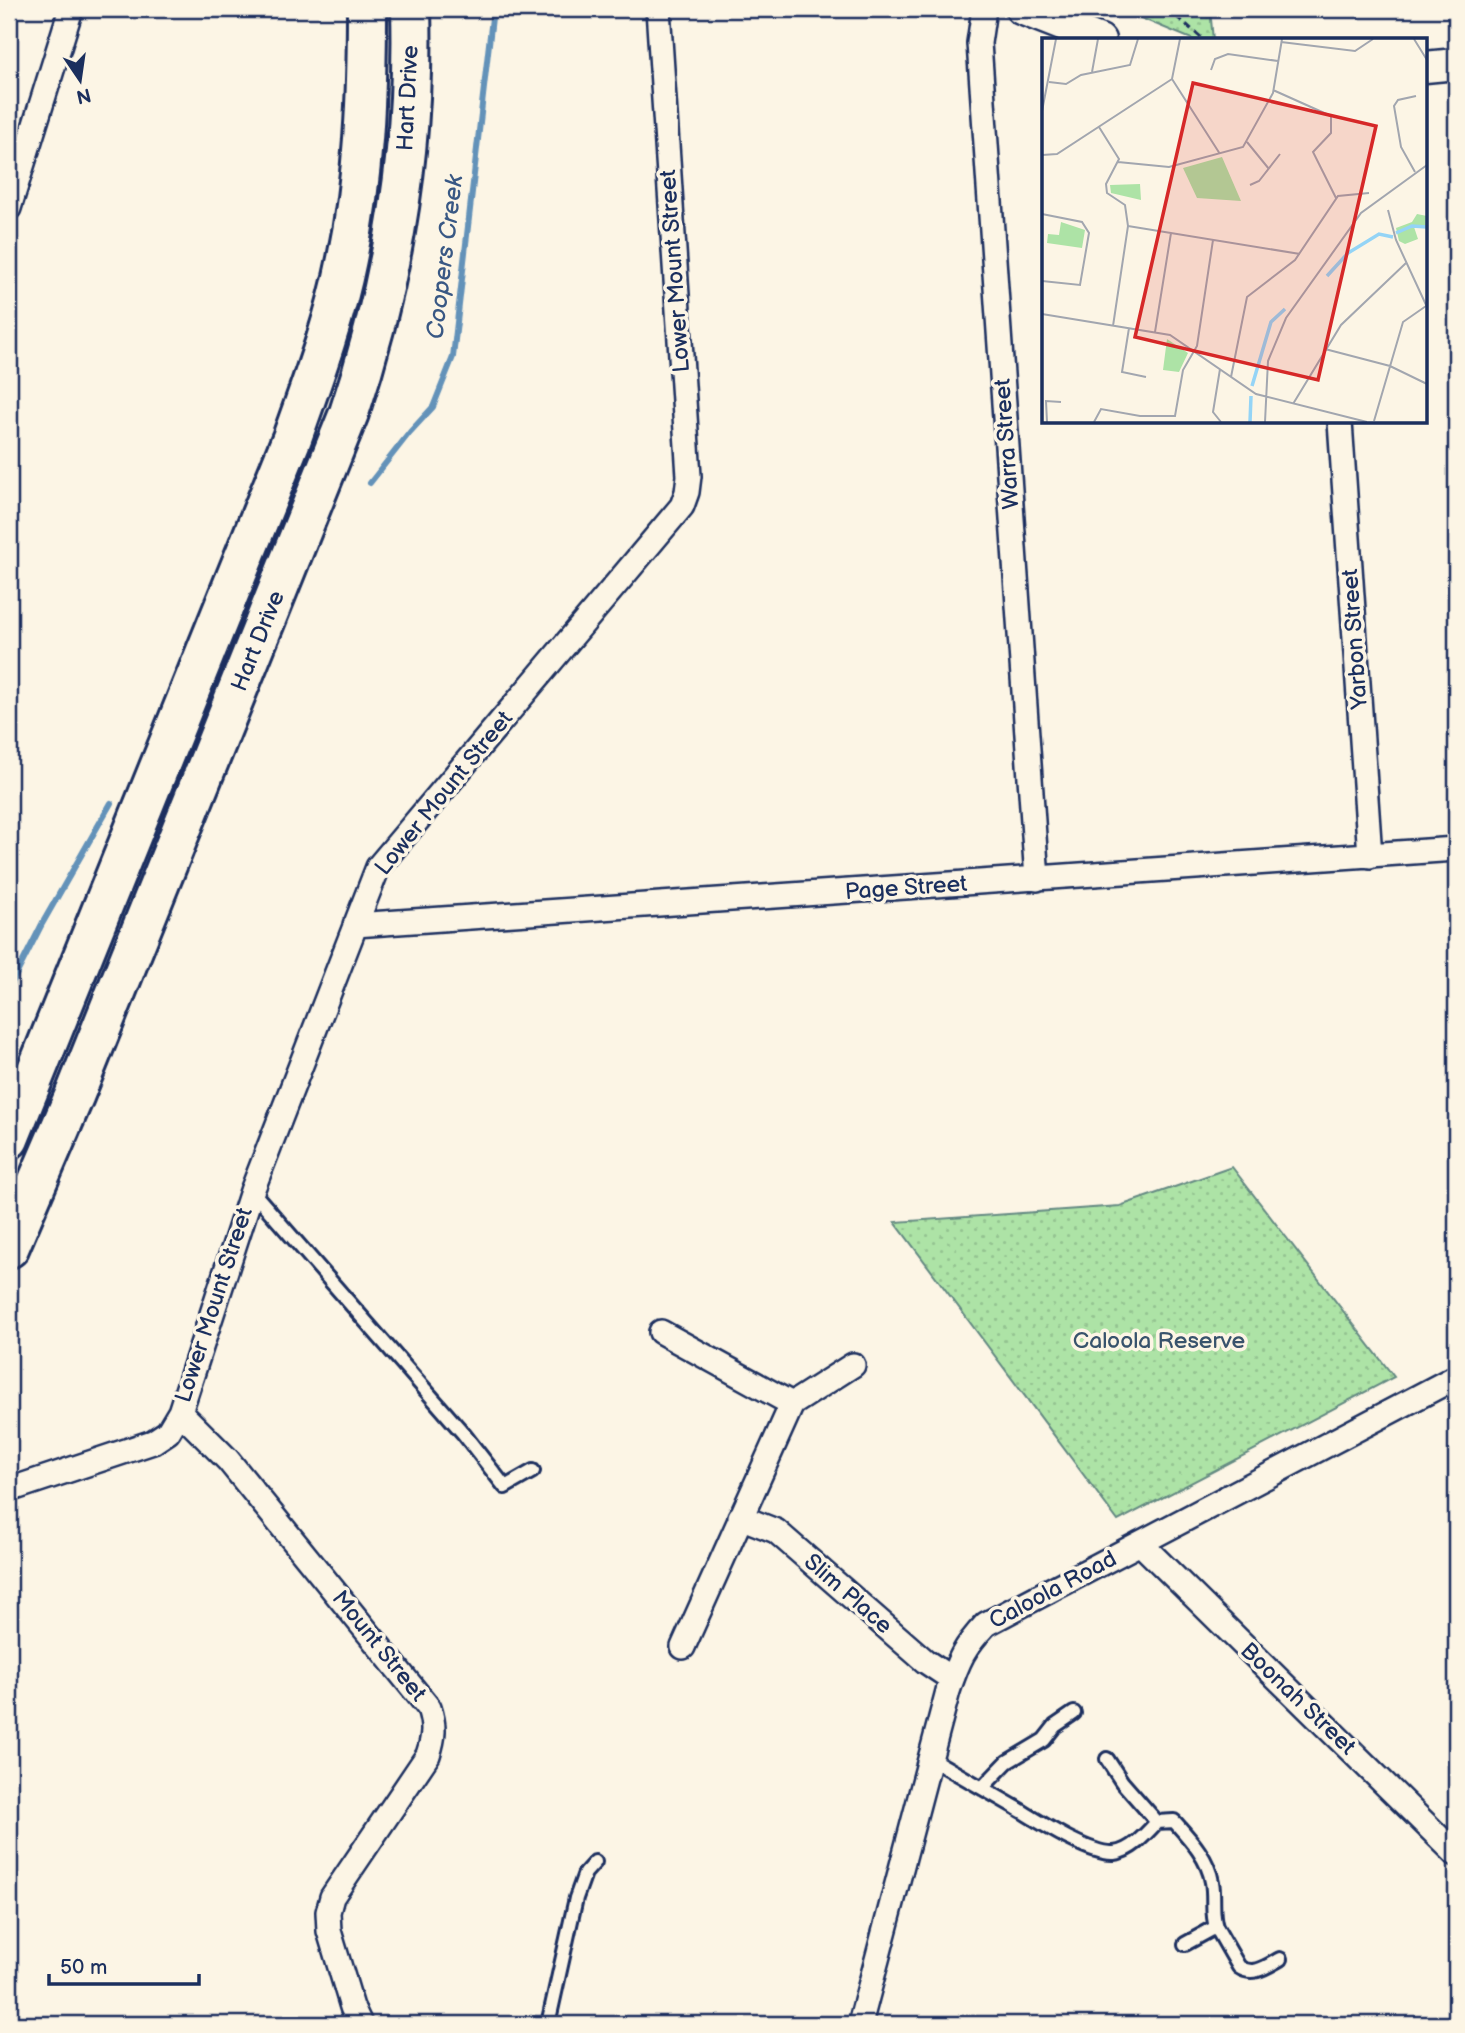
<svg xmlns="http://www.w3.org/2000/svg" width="1465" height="2033" font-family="'Balsamiq Sans',sans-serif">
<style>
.park{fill:url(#park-dots);stroke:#648982;stroke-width:2}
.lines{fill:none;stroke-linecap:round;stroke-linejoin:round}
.stream{stroke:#6492b9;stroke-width:6}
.service-casing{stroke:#1b2f5e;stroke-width:18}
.minor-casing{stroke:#1b2f5e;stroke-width:28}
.tertiary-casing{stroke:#1b2f5e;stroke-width:35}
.trunk-casing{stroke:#1b2f5e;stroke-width:44}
.path{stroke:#1b2f5e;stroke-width:3.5;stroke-dasharray:7 5;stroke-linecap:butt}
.service{stroke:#fcf5e5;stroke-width:12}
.minor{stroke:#fcf5e5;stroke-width:23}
.tertiary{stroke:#fcf5e5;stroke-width:30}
.trunk{stroke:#fcf5e5;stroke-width:38}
.labels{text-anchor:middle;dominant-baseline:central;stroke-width:7;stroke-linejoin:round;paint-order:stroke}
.street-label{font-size:23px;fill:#1b2f5e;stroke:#fcf5e5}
.park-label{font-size:23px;fill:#38536c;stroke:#fcf5e5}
.water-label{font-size:24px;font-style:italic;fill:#395884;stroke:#fcf5e5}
.inset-river{fill:none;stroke:#94d4f6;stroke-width:3.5}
.inset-road{fill:none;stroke:#a2a6af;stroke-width:2}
.view{fill:#d62828;fill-opacity:0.15;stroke:#d62828;stroke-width:3.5}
.inset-edge{fill:none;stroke:#1b2f5e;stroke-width:3.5}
</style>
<defs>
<pattern id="park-dots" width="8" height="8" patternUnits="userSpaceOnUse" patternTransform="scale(1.75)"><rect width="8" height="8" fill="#ade3a6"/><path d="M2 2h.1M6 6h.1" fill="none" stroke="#94c391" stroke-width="1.8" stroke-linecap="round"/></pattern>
</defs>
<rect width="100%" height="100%" fill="#fcf5e5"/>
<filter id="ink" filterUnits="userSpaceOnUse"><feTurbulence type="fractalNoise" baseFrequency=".0143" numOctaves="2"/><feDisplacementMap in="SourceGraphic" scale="14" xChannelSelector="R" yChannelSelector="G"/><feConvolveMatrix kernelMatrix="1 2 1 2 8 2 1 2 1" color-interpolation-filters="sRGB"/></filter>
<g filter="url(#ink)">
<!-- park -->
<path class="park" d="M1119,9H1210L1213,40H1194Z
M1232,1167L1394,1377L1118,1521L895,1222L1120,1206Z"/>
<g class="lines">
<!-- stream -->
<path class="stream" d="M370,483L410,432L433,407L453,357L493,9
M9,989L42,924L111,803"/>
<!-- service casing -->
<g class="service-casing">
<path id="service" d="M252,1191L463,1433L505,1487L533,1471
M930,1758C958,1774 987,1791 1015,1807C1037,1820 1089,1855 1114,1853C1131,1851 1146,1834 1157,1822L1122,1782L1107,1759
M982,1788L1007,1762L1044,1740L1055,1726L1074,1713
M1157,1822L1174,1821C1190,1839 1208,1858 1212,1882C1215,1897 1211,1912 1216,1927L1185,1944
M1216,1927L1239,1967C1253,1977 1267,1966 1280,1959
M548,2024L576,1898L585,1873L595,1862"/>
</g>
<!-- minor casing -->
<g class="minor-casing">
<path id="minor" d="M984,9L979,43L1037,879
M9,208L71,9
M1340,422L1370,856
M355,925L1456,849
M661,1332L792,1404
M180,1412L228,1460L429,1708C435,1726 434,1737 428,1755L332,1897L328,1912L329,1931L352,2007L360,2024
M9,1490L153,1442L168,1432L180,1412L252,1191L378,867L682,506L687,492L689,476L658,9
M740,1517L776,1531L925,1661L952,1679
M1140,1543L1456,1854
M683,1647L792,1404L853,1365
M860,2024L948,1691C958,1661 964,1647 986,1624L1456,1377"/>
</g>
<!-- tertiary casing -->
<g class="tertiary-casing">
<path id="tertiary" d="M1021,9L1100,40
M1425,67L1456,64"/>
</g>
<!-- trunk casing -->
<g class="trunk-casing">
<path id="trunk" d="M9,1139L292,438C313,379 335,320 347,259C364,176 367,93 367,9
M9,1248L75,1094L349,413C393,282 415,147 411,9"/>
</g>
<!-- path -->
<path class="path" d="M1168,9L1204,40"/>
<!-- service -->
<use href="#service" class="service"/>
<!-- minor -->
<use href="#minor" class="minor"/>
<!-- tertiary -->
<use href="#tertiary" class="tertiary"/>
<!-- trunk -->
<use href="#trunk" class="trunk"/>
</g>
</g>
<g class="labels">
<!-- street labels -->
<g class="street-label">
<text transform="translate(408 98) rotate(-87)">Hart Drive</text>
<text transform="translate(675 271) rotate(-94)">Lower Mount Street</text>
<text transform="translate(1007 444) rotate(-94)">Warra Street</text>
<text transform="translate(1355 639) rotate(-94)">Yarbon Street</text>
<text transform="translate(258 641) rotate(-68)">Hart Drive</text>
<text transform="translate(444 793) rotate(-51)">Lower Mount Street</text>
<text transform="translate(906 888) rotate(-4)">Page Street</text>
<text transform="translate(214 1305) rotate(-72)">Lower Mount Street</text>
<text transform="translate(1053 1590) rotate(-28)">Caloola Road</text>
<text transform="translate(848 1594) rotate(41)">Slim Place</text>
<text transform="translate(379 1646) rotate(51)">Mount Street</text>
<text transform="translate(1298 1699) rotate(44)">Boonah Street</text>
</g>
<!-- park labels -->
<g class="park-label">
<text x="1159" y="1341">Caloola Reserve</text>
</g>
<!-- water labels -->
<g class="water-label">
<text transform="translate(445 257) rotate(-83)">Coopers Creek</text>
</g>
</g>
<!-- overview -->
<g transform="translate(1042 38)">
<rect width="385" height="385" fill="#fcf5e5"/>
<path d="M375,176L385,178V189H372L376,201L363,206L357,203L354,190L370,184Z" fill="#ade3a6"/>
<path d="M180,119L199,163L155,160L141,130ZM98,146L99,162L69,155L68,147ZM19,184L43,192L40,210L5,205L6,196L17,197ZM125,301L146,315L137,334L121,332Z" fill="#ade3a6"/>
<path class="inset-river" d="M354,195L370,188L385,189M285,238L306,215L337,196L351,199M210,348L229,284L243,271M208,384L209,358"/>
<path class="inset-road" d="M372,1L385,22M239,4L313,13L331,1M169,32L173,21L186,16L236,23M50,34L56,1M130,41L178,116M7,44L24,46L39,37L88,27L96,1M231,52L289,78V95L271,114L294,160M0,73L14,1M57,89L77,121L64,146L65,155L83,167L86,188L71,288M205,104L227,131M0,117L15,116L130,41L138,1M76,124L127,129L201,109L231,55L240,1M373,134L359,109L352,68L356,62L374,58M208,147L217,143L238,116M346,172L354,202L385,269M0,176L40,184L47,195L38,247L0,243M86,188L258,216M0,276L128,297L214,356L325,384M87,290L80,334L104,339M113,294L129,195M283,311L348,328L385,346M178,331L171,374L179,384M189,339L205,259L253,222L296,158L327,155M251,366L299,287L364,225M332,383L361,284L384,268M5,384L4,363L19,364M52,384L59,371L98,378H133L141,332L155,308L171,202M223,384L226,323L244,280L319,175L385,127"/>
<path class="view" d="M151,45L334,88L276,342L93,299Z"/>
<rect width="385" height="385" class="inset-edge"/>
</g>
<!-- margin -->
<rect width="1465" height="2033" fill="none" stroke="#fcf5e5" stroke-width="35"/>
<rect x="18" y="18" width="1430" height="1998" fill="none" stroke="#1b2f5e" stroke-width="2.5" filter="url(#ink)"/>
<!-- north arrow -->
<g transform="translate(80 80) rotate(167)" stroke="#fcf5e5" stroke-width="5" paint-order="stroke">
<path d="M0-5L12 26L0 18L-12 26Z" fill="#1b2f5e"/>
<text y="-10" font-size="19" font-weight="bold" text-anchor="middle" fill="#1b2f5e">N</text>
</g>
<!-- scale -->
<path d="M49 1974v10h150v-10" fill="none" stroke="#1b2f5e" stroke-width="3.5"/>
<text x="60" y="1974" font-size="21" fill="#1b2f5e" stroke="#fcf5e5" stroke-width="5" paint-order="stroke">50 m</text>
</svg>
